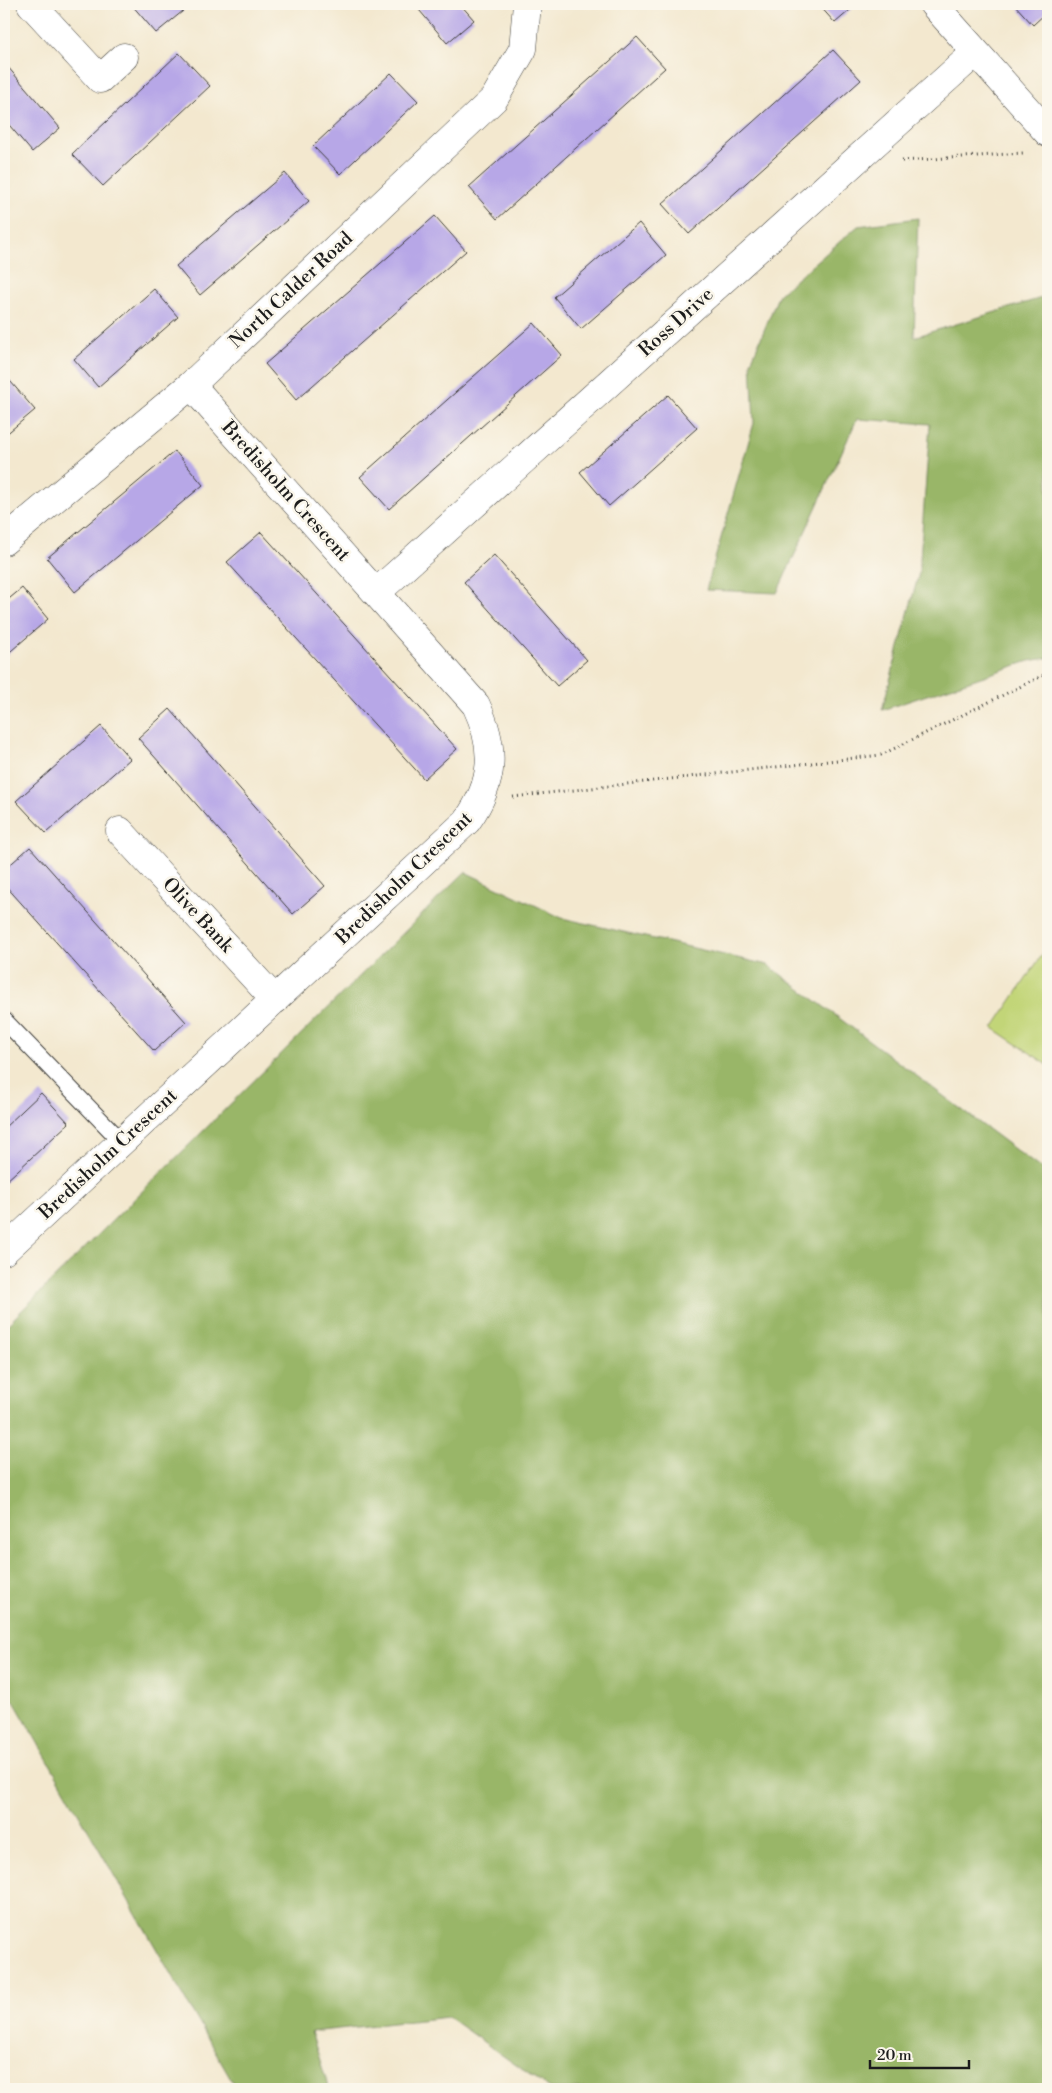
<svg xmlns="http://www.w3.org/2000/svg" width="1052" height="2093" font-family="'Libre Bodoni',serif">
<style>
.green{fill:#c2d578;stroke:#6f784a}
.forest{fill:#99b668;stroke:#5a6942}
.building{fill:#b7a7e7}
.lines{fill:none;stroke-linecap:round;stroke-linejoin:round}
.service-casing{stroke:#3c3b37;stroke-width:18}
.minor-casing{stroke:#3c3b37;stroke-width:29}
.tertiary-casing{stroke:#3c3b37;stroke-width:29}
.path{stroke:#3c3b37;stroke-width:3;stroke-dasharray:1 4;stroke-linecap:butt}
.service{stroke:#fff;stroke-width:16}
.minor{stroke:#fff;stroke-width:28}
.tertiary{stroke:#fff;stroke-width:28}
.labels{text-anchor:middle;dominant-baseline:central;stroke-width:5;stroke-linejoin:round;paint-order:stroke}
.street-label{font-size:19px;fill:#1c1c1c;stroke:#fbf7ec}
</style>
<rect width="100%" height="100%" fill="#fbf7ec"/>
<filter id="ink" filterUnits="userSpaceOnUse"><feTurbulence type="fractalNoise" baseFrequency=".02" numOctaves="2"/><feDisplacementMap in="SourceGraphic" scale="10" xChannelSelector="R" yChannelSelector="G"/><feConvolveMatrix kernelMatrix="1 2 1 2 8 2 1 2 1" color-interpolation-filters="sRGB"/></filter>
<filter id="wash" filterUnits="userSpaceOnUse"><feTurbulence type="fractalNoise" baseFrequency=".0096" numOctaves="4" result="noise"/><feDisplacementMap in="SourceGraphic" scale="20" xChannelSelector="R" yChannelSelector="G"/><feGaussianBlur stdDeviation="1.12" result="paint"/><feColorMatrix in="noise" values="0 0 0 0 0 0 0 0 0 0 0 0 0 0 0 0 0 1.4 0 .05"/><feComposite in="paint" operator="in"/></filter>
<g filter="url(#wash)">
<rect width="100%" height="100%" fill="#f3e8cf"/>
<!-- green -->
<path class="green" d="M1048,946V1065L993,1028Z"/>
<!-- forest -->
<path class="forest" d="M918,218L914,337L1048,296V658L1029,661L882,710L919,573L930,424L857,419L777,593L706,590L754,423L751,362L779,294L858,226Z
M465,872L562,918L768,965L1048,1174V2089H550L448,2017L311,2032L329,2089H237L4,1684V1328Z"/>
<g id="blocks">
<!-- building -->
<path class="building" d="M131,4H178L183,11L156,33Z
M414,4H460L474,20L447,43Z
M818,4H857L835,23Z
M1014,4H1048V11L1033,25Z
M637,37L665,68L497,219L469,187Z
M833,50L861,80L689,234L662,204Z
M179,53L210,86L103,186L72,154Z
M7,66L60,128L32,152L4,119V68Z
M391,73L418,101L340,174L313,146Z
M285,173L309,201L200,295L176,266Z
M435,216L466,251L296,400L265,364Z
M639,223L666,255L581,329L554,297Z
M154,289L178,317L98,387L74,359Z
M534,323L562,355L389,509L360,477Z
M4,374L35,410L4,436Z
M668,395L697,428L609,506L580,472Z
M175,451L203,485L75,592L47,558Z
M261,532L457,749L424,779L227,562Z
M494,555L587,660L557,686L464,582Z
M22,588L48,619L4,657V603Z
M170,709L325,886L293,914L138,738Z
M101,726L130,759L46,833L16,801Z
M30,847L186,1022L154,1051L4,884V870Z
M41,1093L69,1123L4,1183V1128Z"/>
</g>
</g>
<g filter="url(#ink)">
<use href="#blocks" fill-opacity="0" stroke="#3c3b37" stroke-width="1"/>
<g class="lines">
<!-- service casing -->
<g class="service-casing">
<path id="service" d="M4,1020L122,1142"/>
</g>
<!-- minor casing -->
<g class="minor-casing">
<path id="minor" d="M31,4L100,79L124,57
M4,541L191,385L494,99L523,49L527,4
M377,592L975,53
M120,831L275,1000
M4,1251L467,821C495,782 496,748 476,705L191,385"/>
</g>
<!-- tertiary casing -->
<g class="tertiary-casing">
<path id="tertiary" d="M933,4L1048,133"/>
</g>
<!-- path -->
<path class="path" d="M902,161L1023,153
M513,797L881,755L1048,673"/>
<!-- service -->
<use href="#service" class="service"/>
<!-- minor -->
<use href="#minor" class="minor"/>
<!-- tertiary -->
<use href="#tertiary" class="tertiary"/>
</g>
</g>
<g class="labels">
<!-- street labels -->
<g class="street-label">
<text transform="translate(291 290) rotate(-43)">North Calder Road</text>
<text transform="translate(676 322) rotate(-42)">Ross Drive</text>
<text transform="translate(286 491) rotate(48)">Bredisholm Crescent</text>
<text transform="translate(404 878) rotate(-44)">Bredisholm Crescent</text>
<text transform="translate(198 915) rotate(47)">Olive Bank</text>
<text transform="translate(108 1154) rotate(-43)">Bredisholm Crescent</text>
</g>
</g>
<!-- margin -->
<rect width="1052" height="2093" fill="none" stroke="#fbf7ec" stroke-width="20"/>
<!-- scale -->
<path d="M870 2060v8h99v-8" fill="none" stroke="#1c1c1c" stroke-width="2.5"/>
<text x="877" y="2060" font-size="15" fill="#1c1c1c" stroke="#fbf7ec" stroke-width="4" paint-order="stroke">20 m</text>
</svg>
